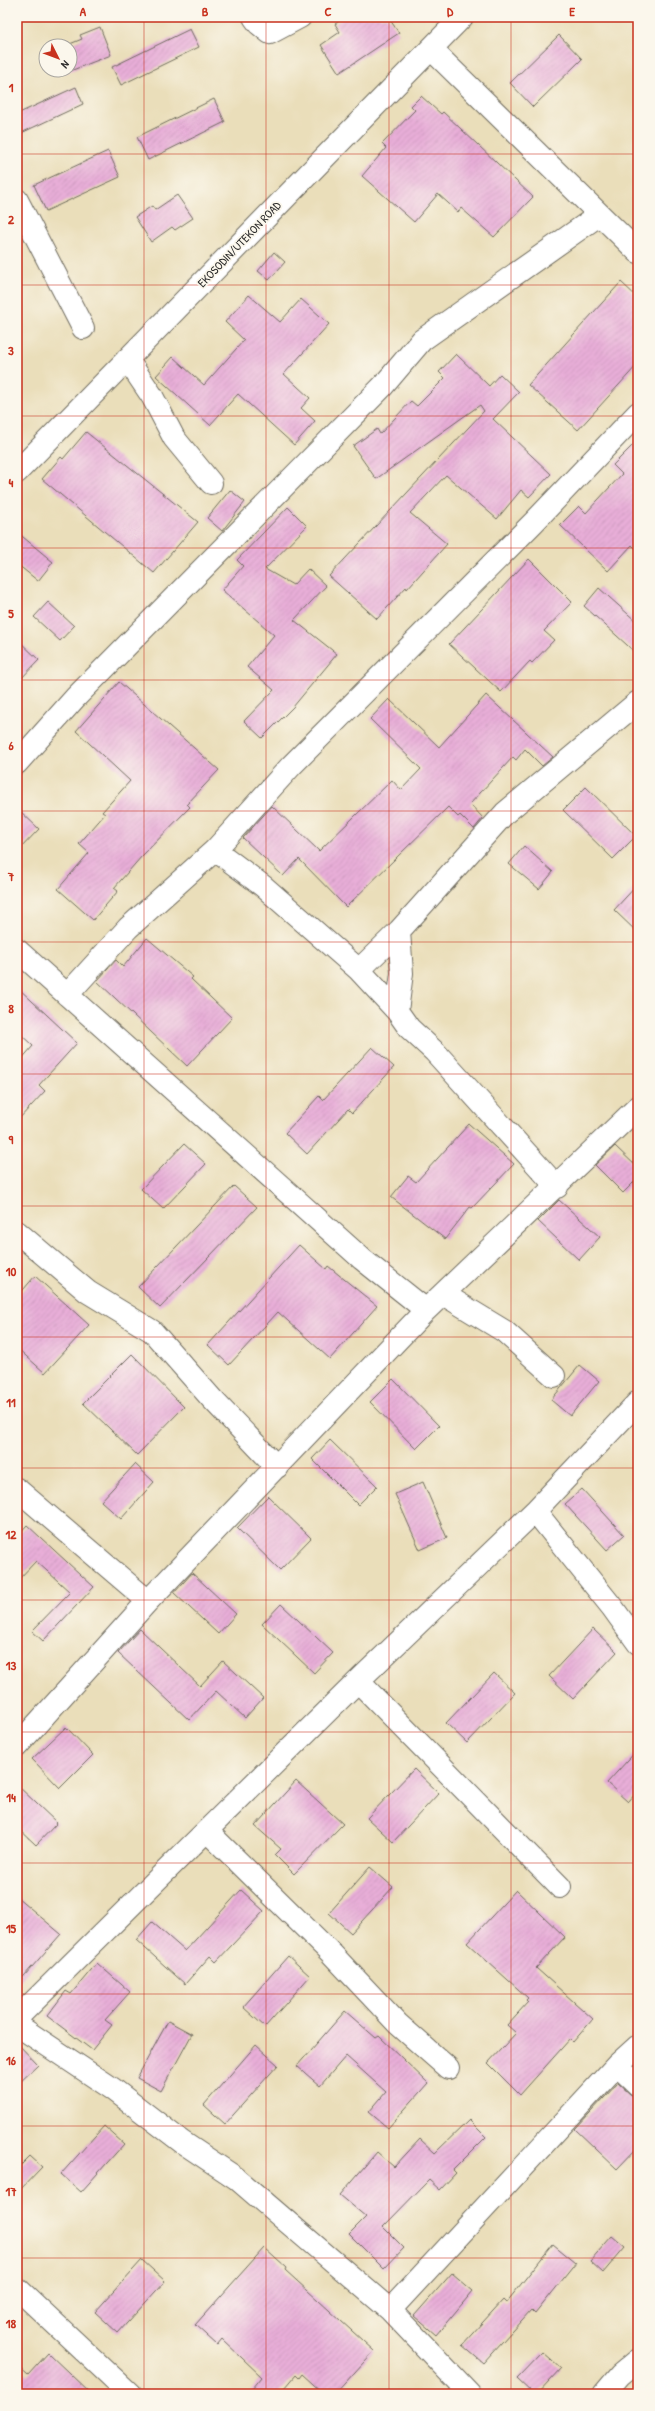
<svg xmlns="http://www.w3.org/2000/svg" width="655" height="2411" font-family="'Patrick Hand',sans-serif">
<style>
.building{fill:url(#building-hatch)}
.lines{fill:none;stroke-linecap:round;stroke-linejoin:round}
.minor-casing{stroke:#6e6a5d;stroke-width:24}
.minor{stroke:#fff;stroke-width:22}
.grid{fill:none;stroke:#c8321e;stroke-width:1;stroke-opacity:0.55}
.labels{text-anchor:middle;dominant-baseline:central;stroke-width:3.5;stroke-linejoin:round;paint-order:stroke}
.street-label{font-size:12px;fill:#2b2b2b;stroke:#fbf7ec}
.neatline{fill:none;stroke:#c8321e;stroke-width:1.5}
.grid-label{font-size:13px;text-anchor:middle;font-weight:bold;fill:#c8321e}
</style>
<defs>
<pattern id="building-hatch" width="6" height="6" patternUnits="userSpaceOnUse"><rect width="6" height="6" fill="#e8aed8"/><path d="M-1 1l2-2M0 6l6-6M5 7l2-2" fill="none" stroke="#c796ba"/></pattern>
</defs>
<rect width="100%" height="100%" fill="#fbf7ec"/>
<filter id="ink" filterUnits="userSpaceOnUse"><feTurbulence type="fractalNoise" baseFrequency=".025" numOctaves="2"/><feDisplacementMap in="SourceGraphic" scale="8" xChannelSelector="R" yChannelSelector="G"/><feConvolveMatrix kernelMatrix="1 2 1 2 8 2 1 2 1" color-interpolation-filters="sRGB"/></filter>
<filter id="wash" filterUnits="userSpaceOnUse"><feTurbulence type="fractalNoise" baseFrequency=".012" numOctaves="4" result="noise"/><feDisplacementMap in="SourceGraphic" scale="16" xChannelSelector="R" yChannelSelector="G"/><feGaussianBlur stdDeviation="0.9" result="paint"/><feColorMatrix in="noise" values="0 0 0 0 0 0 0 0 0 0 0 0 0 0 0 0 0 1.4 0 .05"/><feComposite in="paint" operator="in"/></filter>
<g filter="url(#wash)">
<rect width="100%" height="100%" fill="#eadeba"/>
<g id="blocks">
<!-- building -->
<path class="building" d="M345,17H388L399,33L339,73L321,45L340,32L335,24Z
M100,27L111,55L65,73L64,70H70V46H65L82,39L80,35Z
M190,29L199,47L121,85L112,67Z
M559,35L582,59L533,107L510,83Z
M76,87L83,104L17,135V114Z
M421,96L441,114L443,112L533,197L494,237L461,208L458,212L438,194L414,222L362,176L386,148L382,144L415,110L411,106Z
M214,99L225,122L148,160L137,137Z
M108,151L120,177L46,211L34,185Z
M177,195L193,218L175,230L172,227L151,242L135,217L152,206L155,210Z
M274,252L285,262L269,280L258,271Z
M621,282L638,298V364L578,430L528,385Z
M249,295L280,322L301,299L329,324L284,374L310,398L301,408L315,421L294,445L238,394L210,425L156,376L173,357L204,385L244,340L225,322Z
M456,354L489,386L500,374L519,392L493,419L551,474L529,497L521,490L497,519L446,475L410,513L447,544L407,589L406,587L377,619L329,576L484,411L480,405L376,479L353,446L377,429L380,434L411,401L417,406L445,378L439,372Z
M86,432L198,522L154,573L42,479L61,457L63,459Z
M638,440V551L632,545L608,571L560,525L579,506L586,513L622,474L613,465Z
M230,490L245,502L222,531L207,518Z
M288,507L307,526L265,569L293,585L308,569L326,586L294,620L337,654L293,707L262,738L244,721L274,690L247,667L274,635L222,590L243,566L237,560Z
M17,532L53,562L38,581L17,564Z
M529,559L572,602L544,631L554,640L532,663L530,661L501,692L449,644Z
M599,588L638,623V655L584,606Z
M48,602L74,626L60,641L34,617Z
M17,639L39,660L17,683Z
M119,682L219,770L187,804L190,807L142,856L114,888L118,891L93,920L58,889L89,853L79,844L105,814L102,812L130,781L76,731Z
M486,695L553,757L542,766L525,749L516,760L513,757L470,804L483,818L474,829L460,815L458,817L448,807L346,907L299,859L283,876L243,838L272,806L319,851L392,780L401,790L421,769L370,719L389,699L439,747Z
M586,787L636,836L613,859L563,810Z
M17,808L39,829L17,852Z
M524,846L553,872L539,889L509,864Z
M638,884V933L614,910Z
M147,938L193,977L191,979L232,1018L187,1066L97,981L116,960L123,967Z
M17,987L77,1043L39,1085L45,1091L17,1121V1072L23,1065L19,1062L33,1046L17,1031Z
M372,1047L394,1067L352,1113L348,1109L307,1154L285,1133L319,1096L323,1100Z
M469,1124L514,1164L472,1208L470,1207L445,1239L391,1197L408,1176L416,1182Z
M184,1144L206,1164L163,1209L141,1189Z
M615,1146L638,1168V1178L623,1193L595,1165Z
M234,1186L257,1207L160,1308L138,1287Z
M559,1200L600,1237L579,1260L538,1221Z
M299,1245L326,1269L328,1266L377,1306L330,1359L278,1312L229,1365L208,1345Z
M35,1276L89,1325L45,1373L17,1348V1297Z
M132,1354L184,1407L137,1455L83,1403Z
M580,1365L599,1381L570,1416L551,1400Z
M393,1379L439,1426L416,1449L370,1402Z
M330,1440L377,1486L358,1505L312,1459Z
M135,1464L154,1482L121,1519L101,1501Z
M423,1482L447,1538L420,1550L395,1494Z
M582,1489L624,1535L607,1550L565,1504Z
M268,1496L311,1538L280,1570L237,1528Z
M27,1525L94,1587L43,1641L32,1631L70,1592L36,1561L17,1581V1536Z
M192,1573L236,1614L218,1634L174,1593Z
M281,1604L333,1653L314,1673L262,1624Z
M140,1629L200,1686L223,1661L263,1698L245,1718L216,1691L189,1720L118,1653Z
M593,1629L617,1652L573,1699L549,1676Z
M494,1673L515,1693L467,1743L446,1723Z
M66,1727L93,1755L60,1788L32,1759Z
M638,1749V1791L628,1802L607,1783Z
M414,1769L439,1793L393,1842L367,1818Z
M296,1781L343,1824L294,1874L275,1855L281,1849L255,1826Z
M17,1785L57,1823L36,1845L17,1827Z
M370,1867L393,1887L351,1933L329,1913Z
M241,1890L264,1911L216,1962L210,1956L185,1984L136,1940L152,1922L185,1951Z
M516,1890L565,1937L536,1968L593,2019L573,2042L570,2039L520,2095L488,2063L516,2033L507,2025L528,2002L526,2000L528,1998L467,1943Z
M17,1897L61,1934L17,1984Z
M288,1956L310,1976L265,2027L243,2007Z
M97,1963L130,1992L105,2020L112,2025L92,2050L47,2016L66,1991L71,1994Z
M345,2011L376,2038L379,2036L428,2083L388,2128L369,2112L386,2092L346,2056L320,2086L297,2066Z
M168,2021L192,2034L161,2091L137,2078Z
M17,2043L38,2065L17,2085Z
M256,2045L278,2065L225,2124L204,2105Z
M618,2083L630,2094L638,2097V2147L617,2169L575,2129Z
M469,2120L486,2137L453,2170L456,2173L440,2190L429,2180L383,2227L404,2248L384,2269L349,2234L366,2217L340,2195L377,2152L394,2167L420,2139L435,2153Z
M104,2126L124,2144L81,2192L61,2174Z
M30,2156L42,2167L17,2193V2169Z
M612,2236L625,2247L603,2273L590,2261Z
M553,2244L576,2263L535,2314L531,2310L483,2363L462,2345L503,2300L506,2303Z
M264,2248L286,2268L285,2270L374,2351L335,2394H324L302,2374L299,2378L296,2375L280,2394H248L262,2377L222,2339L217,2345L195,2325Z
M142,2260L165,2281L118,2333L95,2312Z
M452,2273L473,2291L436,2335L414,2316Z
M543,2352L561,2368L537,2394H533L517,2379Z
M48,2353L91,2394H17V2365L28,2375Z"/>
</g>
</g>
<g filter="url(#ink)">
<use href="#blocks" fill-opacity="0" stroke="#6e6a5d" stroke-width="1"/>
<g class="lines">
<!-- minor casing -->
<g class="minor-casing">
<path id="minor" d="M254,17L259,24L270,33L300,17
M431,49L638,252
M17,200L83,328
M127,359L152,396L174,438L211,483
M17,472L462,17
M17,763L75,698L383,386L422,340L599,215
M215,850L263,886L359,970L397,1011
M17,950L362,1259L426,1310
M359,970L399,931
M67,995L128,928L215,850L291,766L534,522L638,413
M557,1187L435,1052L409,1028L397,1011L402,973L399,931L505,813L638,702
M17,1232L88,1292L152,1331L212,1399L277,1467
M443,1294L504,1331L554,1376
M17,1489L148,1601
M535,1511L612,1607L638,1643
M358,1681L560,1887
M17,1746L148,1601L426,1310L638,1107
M207,1831L331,1953L398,2024L448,2068
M17,2018L358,1681L535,1511L638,1402
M17,2025L113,2089L182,2142L236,2178L390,2310L470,2394
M617,2065L638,2085
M17,2288L130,2394
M390,2310L617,2065L638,2046
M604,2394L620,2375L638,2360"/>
</g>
<!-- minor -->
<use href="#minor" class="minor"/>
</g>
</g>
<!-- grid -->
<path class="grid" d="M144,17V2394M266,17V2394M389,17V2394M511,17V2394M17,154H638M17,285H638M17,416H638M17,548H638M17,680H638M17,811H638M17,942H638M17,1074H638M17,1206H638M17,1337H638M17,1468H638M17,1600H638M17,1732H638M17,1863H638M17,1994H638M17,2126H638M17,2258H638"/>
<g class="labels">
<!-- street labels -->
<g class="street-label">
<text transform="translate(239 244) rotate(-46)">EKOSODIN/UTEKON ROAD</text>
</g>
</g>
<!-- margin -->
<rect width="655" height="2411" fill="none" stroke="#fbf7ec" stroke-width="44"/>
<!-- north arrow -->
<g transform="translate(58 58) rotate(132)"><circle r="19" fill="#fbf7ec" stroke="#a8a59f"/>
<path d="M0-3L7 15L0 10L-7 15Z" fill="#c8321e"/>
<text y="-6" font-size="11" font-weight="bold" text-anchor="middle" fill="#2b2b2b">N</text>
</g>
<rect x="22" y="22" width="611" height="2367" class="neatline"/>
<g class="grid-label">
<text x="83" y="16">A</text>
<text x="205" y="16">B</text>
<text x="328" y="16">C</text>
<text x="450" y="16">D</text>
<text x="572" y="16">E</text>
<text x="11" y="92">1</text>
<text x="11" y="224">2</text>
<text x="11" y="355">3</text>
<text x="11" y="487">4</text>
<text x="11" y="618">5</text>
<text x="11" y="750">6</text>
<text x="11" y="881">7</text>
<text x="11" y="1013">8</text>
<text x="11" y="1144">9</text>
<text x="11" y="1276">10</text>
<text x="11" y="1407">11</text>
<text x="11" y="1539">12</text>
<text x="11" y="1670">13</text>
<text x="11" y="1802">14</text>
<text x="11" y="1933">15</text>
<text x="11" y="2065">16</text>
<text x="11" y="2196">17</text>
<text x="11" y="2328">18</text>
</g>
</svg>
